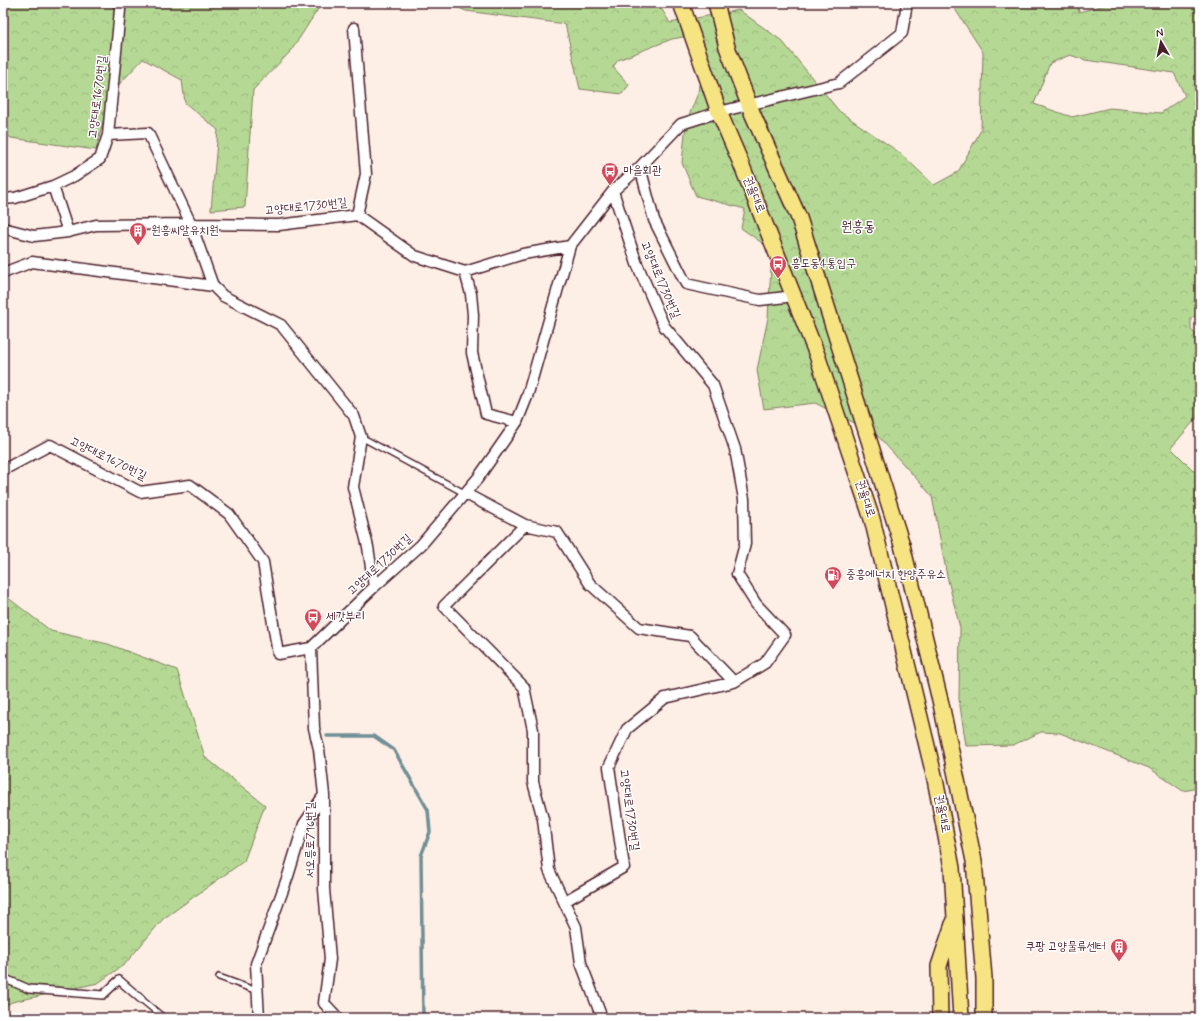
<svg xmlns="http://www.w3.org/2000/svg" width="1203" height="1021" font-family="Mynerve,'Poor Story',sans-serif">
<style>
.forest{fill:url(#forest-crowns);stroke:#807c60;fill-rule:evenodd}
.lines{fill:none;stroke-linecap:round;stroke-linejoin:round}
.stream{stroke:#6f8e96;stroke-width:3.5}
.service-casing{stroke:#4a1f2b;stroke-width:8}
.pedestrian-casing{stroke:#4a1f2b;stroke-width:10}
.minor-casing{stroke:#4a1f2b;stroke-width:13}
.primary-casing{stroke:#4a1f2b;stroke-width:18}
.service{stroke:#fff;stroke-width:5}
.pedestrian{stroke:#fff;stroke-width:7}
.minor{stroke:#fff;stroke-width:10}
.primary{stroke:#f6e381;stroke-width:15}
.labels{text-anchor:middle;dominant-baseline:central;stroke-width:3;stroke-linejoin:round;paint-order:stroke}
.street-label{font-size:12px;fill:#4a1f2b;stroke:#fff}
.poi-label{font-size:12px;fill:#4a1f2b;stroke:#fff;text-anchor:start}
.quarter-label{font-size:14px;fill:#4a1f2b;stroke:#fff}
</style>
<defs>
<pattern id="forest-crowns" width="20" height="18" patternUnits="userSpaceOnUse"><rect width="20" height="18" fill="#b5d994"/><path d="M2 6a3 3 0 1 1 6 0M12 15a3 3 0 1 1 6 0" fill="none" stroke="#9dba80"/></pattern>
</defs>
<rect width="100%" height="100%" fill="#feefe6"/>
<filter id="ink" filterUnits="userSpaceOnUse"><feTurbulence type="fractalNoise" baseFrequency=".025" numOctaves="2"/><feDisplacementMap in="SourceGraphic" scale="8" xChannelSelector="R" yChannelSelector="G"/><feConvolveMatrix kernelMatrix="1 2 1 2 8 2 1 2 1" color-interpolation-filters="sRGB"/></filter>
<g filter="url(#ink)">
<!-- forest -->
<path class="forest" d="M3,3H322L291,51L253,90L245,207L211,210L218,130L185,103L182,80L143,59L110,94L96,150L11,138L3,132Z
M448,3H658L670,23L739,10L782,41L839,111L900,153L934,185L958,172L981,130L983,52L951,3H1077L1079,12L1112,3H1200V161L1199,177L1200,181V314L1191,318V330L1198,336H1200V414L1171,448L1198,475L1200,474V788L1183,791L1149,768L1060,733L1041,732L1013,745L966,746L959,699L960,628L947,576L932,496L876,434L815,403L764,409L757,370L768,318L772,250L741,228L745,209L696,196L682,163L686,123L698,93L702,58L695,43L683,37L672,39L618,60L613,67L629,85L622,94L580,89L565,24L466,11ZM1070,55L1085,60L1174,73L1185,96L1161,113L1110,108L1072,117L1034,104L1050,63Z
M3,594L51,631L108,644L177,670L205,757L265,805L244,861L163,919L125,964L98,983L12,1002L3,1007Z"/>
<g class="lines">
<!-- stream -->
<path class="stream" d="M327,736H374L394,750L428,810L430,832L421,856L423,1018"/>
<!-- service casing -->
<g class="service-casing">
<path id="service" d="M361,437L466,494
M219,977L257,991
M141,999L164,1018"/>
</g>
<!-- pedestrian casing -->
<g class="pedestrian-casing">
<path id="pedestrian" d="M3,978L29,989L103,995L119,980L141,999"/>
</g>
<!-- minor casing -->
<g class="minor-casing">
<path id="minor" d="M354,28L366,174L357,215
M108,135L148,133L191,224L213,286
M640,167L654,220L686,284L760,300L795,296
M53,186L68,232
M3,199L15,198L53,186L74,176L100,159L108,135L120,10L119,3
M3,228L34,236L68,232L96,225L191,224L279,225L357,215L415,256L465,272L523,254L570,246
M465,272L471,294L473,315L472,353L486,414L517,422
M3,273L32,262L213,286L223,296L281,325L354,416L361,437L353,487L368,547L374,587
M3,470L50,445L140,492L190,485L229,514L263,562L278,654L311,648
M466,494L525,525L444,606L524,687L533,730V782L543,819L549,870L576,927L581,963L602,1018
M525,525L557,532L590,584L639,628L690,636L734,682
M565,901L624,867L609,767L627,729L665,698L734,682L765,663L785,635L756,604L737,574L745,544L744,499L735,449L713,385L664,326L637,264L613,191
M259,1018L256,964L288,876L304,824L324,795
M338,1018L324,1003L330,959L324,889V795L319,749L314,728L311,648L374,587L421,545L478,478L517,422L527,397L570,246L613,191L640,167L681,124L719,112L839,83L902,33L907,3"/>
</g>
<!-- primary casing -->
<g class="primary-casing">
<path id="primary" d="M681,3L719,112L740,161L817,355L872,519L935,779L952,868L961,1018
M716,3L727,47L753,115L799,218L902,545L941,704L974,861L984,978V1018
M940,1018L939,966L953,924"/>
</g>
<!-- service -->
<use href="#service" class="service"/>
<!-- pedestrian -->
<use href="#pedestrian" class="pedestrian"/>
<!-- minor -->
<use href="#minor" class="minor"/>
<!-- primary -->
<use href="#primary" class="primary"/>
</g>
</g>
<!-- icons -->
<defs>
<g id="bus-pin" transform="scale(0.9)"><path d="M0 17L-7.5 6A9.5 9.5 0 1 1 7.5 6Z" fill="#d1495b" stroke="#fff"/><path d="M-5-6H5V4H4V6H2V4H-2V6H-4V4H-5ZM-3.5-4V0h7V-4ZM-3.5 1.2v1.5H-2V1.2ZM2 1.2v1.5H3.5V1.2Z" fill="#fff"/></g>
<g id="building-pin" transform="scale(0.9)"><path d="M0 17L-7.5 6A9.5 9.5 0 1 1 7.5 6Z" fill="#d1495b" stroke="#fff"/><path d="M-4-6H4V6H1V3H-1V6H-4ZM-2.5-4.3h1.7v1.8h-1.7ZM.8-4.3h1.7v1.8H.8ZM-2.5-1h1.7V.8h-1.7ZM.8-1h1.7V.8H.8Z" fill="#fff"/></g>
<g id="fuel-pin" transform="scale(0.9)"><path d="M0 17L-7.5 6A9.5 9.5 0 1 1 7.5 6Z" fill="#d1495b" stroke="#fff"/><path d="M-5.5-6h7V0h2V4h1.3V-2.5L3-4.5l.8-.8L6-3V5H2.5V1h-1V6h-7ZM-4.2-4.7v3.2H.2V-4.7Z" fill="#fff"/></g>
</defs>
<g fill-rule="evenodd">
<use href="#bus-pin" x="610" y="171"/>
<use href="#building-pin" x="138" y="231"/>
<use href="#bus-pin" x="778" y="264"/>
<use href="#fuel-pin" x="833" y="575"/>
<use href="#bus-pin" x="313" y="617"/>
<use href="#building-pin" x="1119" y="947"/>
</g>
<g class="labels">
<!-- street labels -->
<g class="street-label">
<text transform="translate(98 97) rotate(-83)">고양대로1670번길</text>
<text transform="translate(754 195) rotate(68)">권율대로</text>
<text transform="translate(306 207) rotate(-6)">고양대로1730번길</text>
<text transform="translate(660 280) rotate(67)">고양대로1730번길</text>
<text transform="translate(108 459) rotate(26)">고양대로1670번길</text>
<text transform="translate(865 499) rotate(72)">권율대로</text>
<text transform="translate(380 565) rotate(-43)">고양대로1730번길</text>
<text transform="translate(629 810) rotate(82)">고양대로1730번길</text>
<text transform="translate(942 814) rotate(79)">권율대로</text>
<text transform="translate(311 840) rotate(-90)">서오릉로716번길</text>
</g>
<!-- poi labels -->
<g class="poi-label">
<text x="623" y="171">마을회관</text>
<text x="151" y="231">원흥씨알유치원</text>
<text x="791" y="264">흥도동4통입구</text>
<text x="846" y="575">중흥에너지 한양주유소</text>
<text x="326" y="617">세갓부리</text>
<text x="1106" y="947" text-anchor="end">쿠팡 고양물류센터</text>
</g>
<!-- quarter labels -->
<g class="quarter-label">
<text x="858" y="227">원흥동</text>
</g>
</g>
<!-- margin -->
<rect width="1203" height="1021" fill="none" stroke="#fff" stroke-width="16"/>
<rect x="8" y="8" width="1187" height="1005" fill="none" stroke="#4a1f2b" stroke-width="1.5" filter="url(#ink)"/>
<!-- north arrow -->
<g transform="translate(1161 42) rotate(351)" stroke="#ffffff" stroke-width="3" paint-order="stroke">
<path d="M0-3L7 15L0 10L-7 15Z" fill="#4a1f2b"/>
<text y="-6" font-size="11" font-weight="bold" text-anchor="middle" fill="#4a1f2b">N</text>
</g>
</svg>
